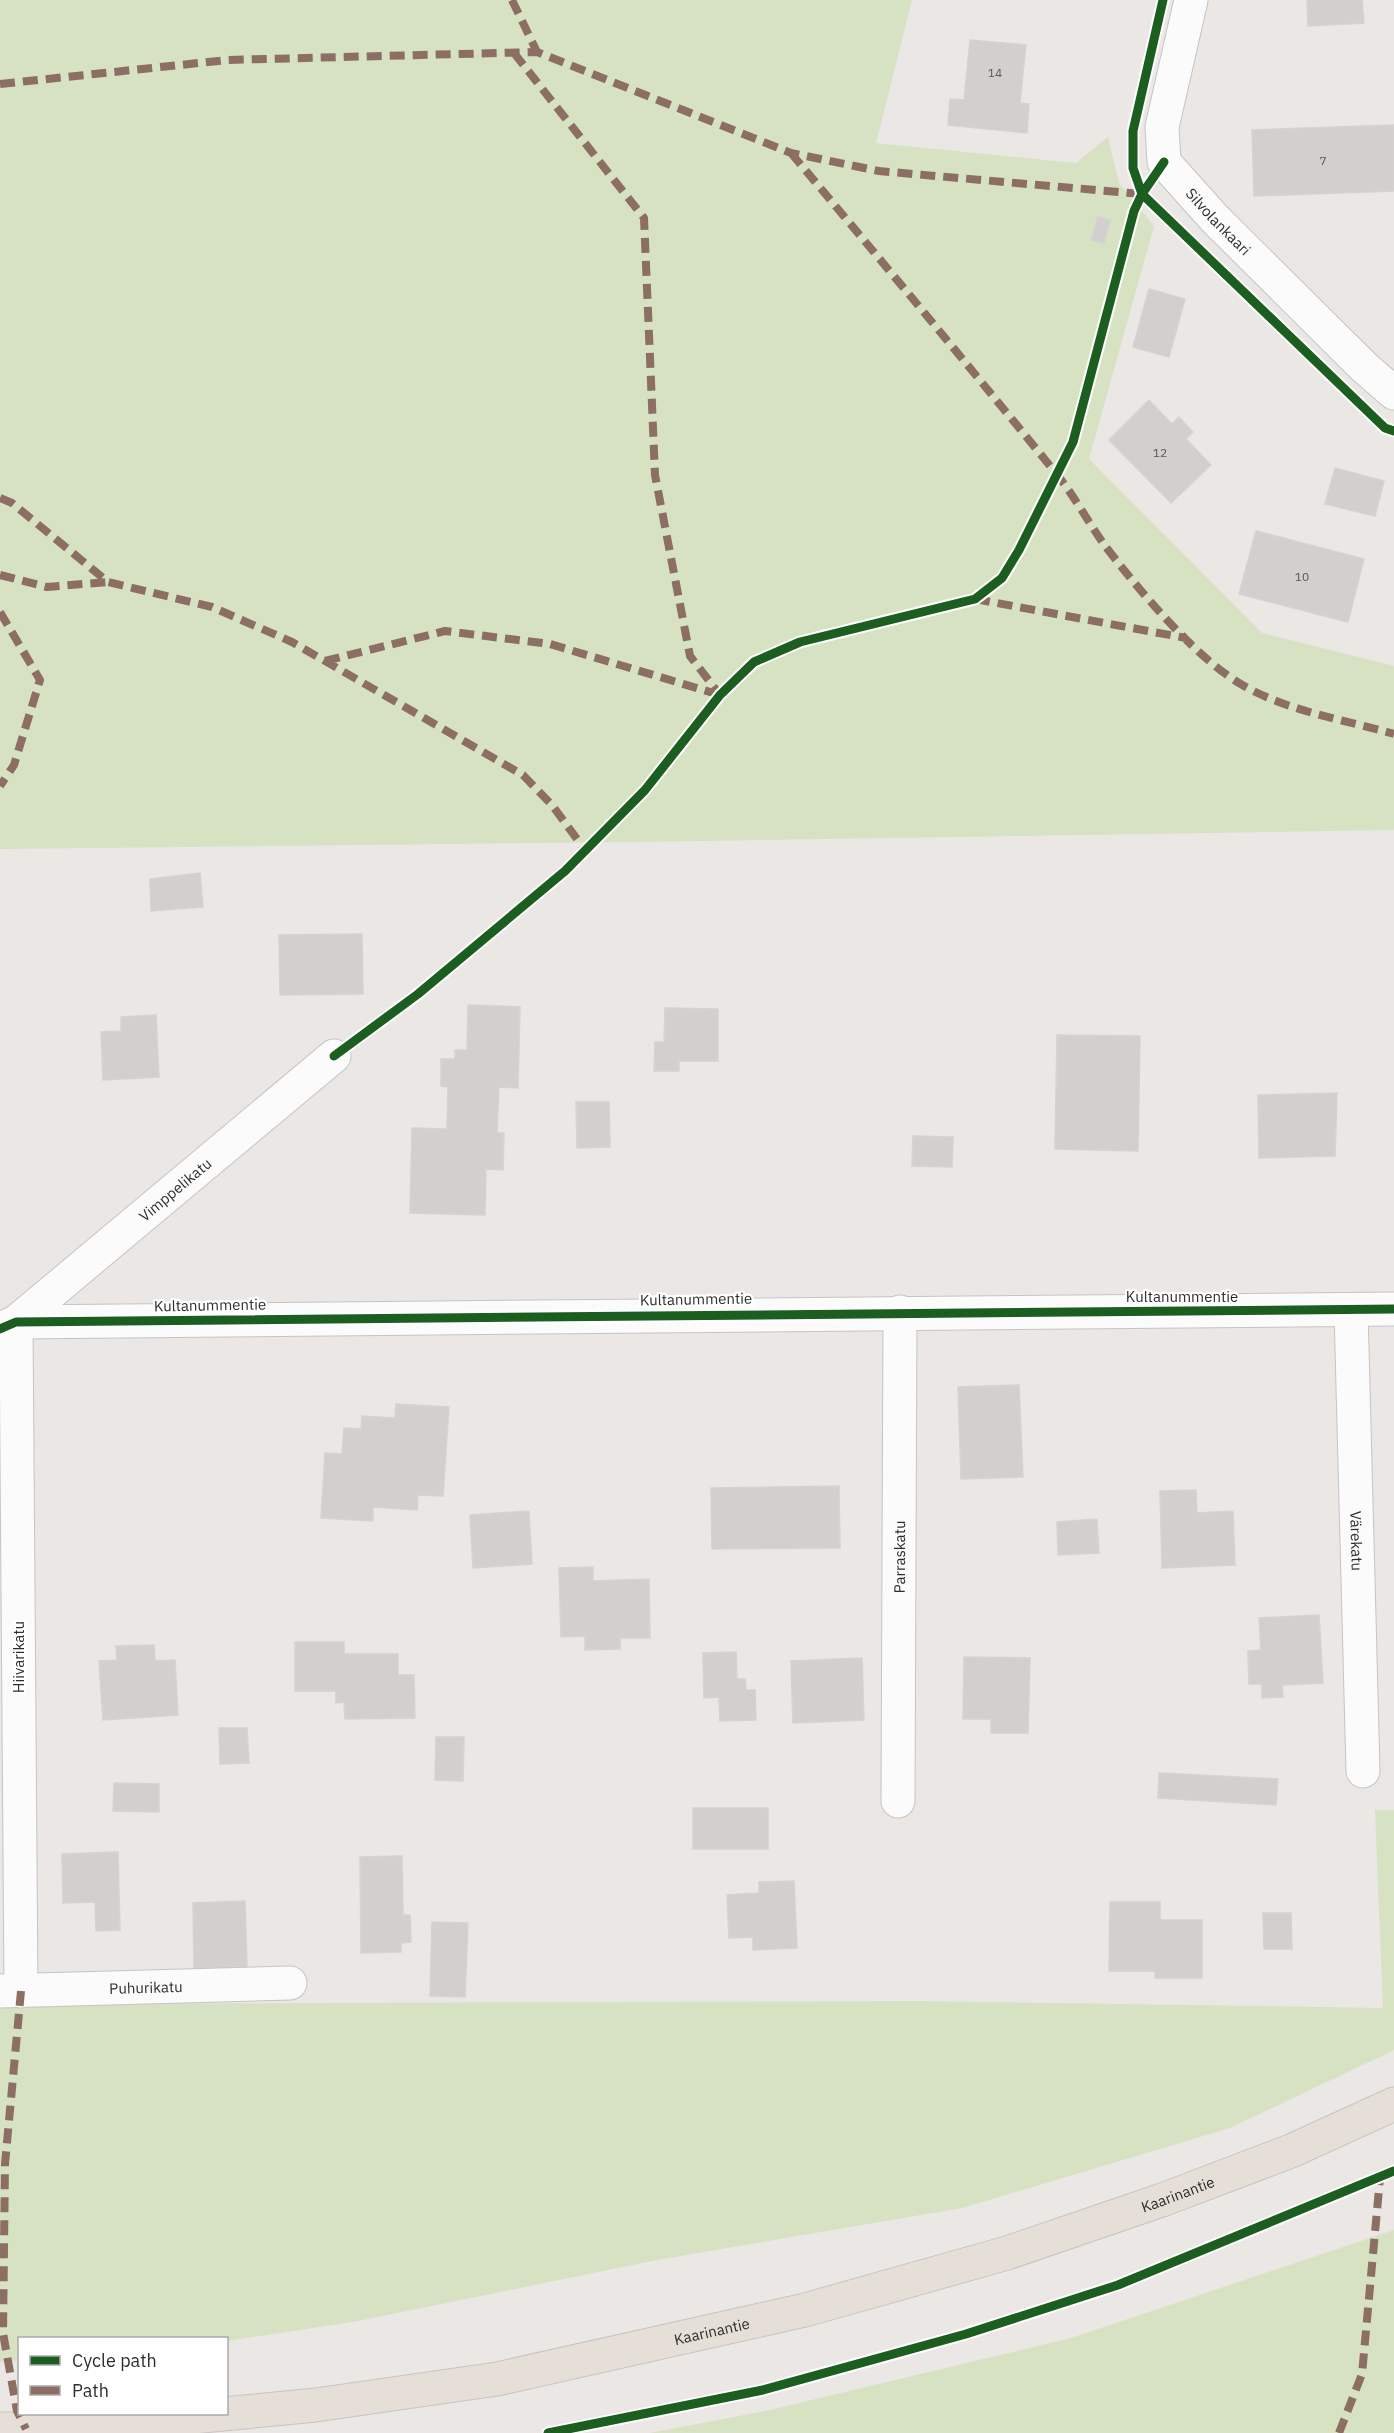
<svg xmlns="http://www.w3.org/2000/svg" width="1394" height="2433" font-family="'IBM Plex Sans',sans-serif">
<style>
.green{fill:#d6e2c2}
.building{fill:#d2cfce;stroke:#d5d3d1;stroke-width:1.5}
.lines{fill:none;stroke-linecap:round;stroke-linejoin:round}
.minor-casing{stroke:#c5c4c5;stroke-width:35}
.major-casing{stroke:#c6c4c4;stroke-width:35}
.minor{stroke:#fcfbfb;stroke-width:33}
.major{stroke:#e6dfd7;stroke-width:33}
.quiet{stroke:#8d6e63;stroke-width:8;stroke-dasharray:15 8;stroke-linecap:butt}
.cycleway-casing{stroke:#fff;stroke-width:13}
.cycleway{stroke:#1b5e20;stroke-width:9}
.labels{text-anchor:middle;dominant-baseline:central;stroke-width:4.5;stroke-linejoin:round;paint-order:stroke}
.number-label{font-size:12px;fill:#585757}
.street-label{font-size:15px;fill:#2e2e2e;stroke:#fff}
</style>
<rect width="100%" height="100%" fill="#eae7e5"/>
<!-- green -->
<path class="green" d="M0,0H912L876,143L1076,163L1108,137L1119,183L1154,226L1089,459L1262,633L1394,666V830L631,842L0,849Z
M1375,1810H1394V2050L1230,2128L962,2208L657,2260L358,2321L227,2341L226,2338H20L19,2361L0,2362V2004L918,2001L1383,2008Z
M1394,2230V2433H650L770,2410L1071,2338Z"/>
<!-- building -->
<path class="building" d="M1307,0H1362L1364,23L1308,26Z
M970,40L1026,45L1020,103L1029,104L1027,133L948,125L950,99L964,100Z
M1394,125V191L1254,196L1252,130Z
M1098,217L1110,220L1104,243L1091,240Z
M1149,289L1185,299L1169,357L1133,347Z
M1149,400L1172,424L1179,417L1193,432L1186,439L1211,465L1171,503L1109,440Z
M1335,468L1384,481L1375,516L1325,504Z
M1256,531L1364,559L1348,622L1239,594Z
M200,873L203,907L151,911L150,879Z
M362,934L363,994L280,995L279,935Z
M468,1005L520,1007L518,1088L499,1087L497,1133H504L503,1170L486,1169L485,1215L410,1213L412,1128L447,1129L448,1087L441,1086V1059H455V1050H467Z
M665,1008L718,1009V1061H679V1071H654L655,1042H664Z
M156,1015L159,1077L103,1080L101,1032L121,1031V1017Z
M1057,1035L1140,1036L1138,1151L1055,1149Z
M1337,1093L1335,1156L1259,1158L1258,1095Z
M576,1102H609L610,1147L577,1148Z
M913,1136L953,1137L952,1167L912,1166Z
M1019,1385L1023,1477L961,1479L958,1387Z
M396,1404L449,1407L443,1496L418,1495L417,1510L373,1507V1521L321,1518L325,1453L342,1454L344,1428L361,1429L362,1416L395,1418Z
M839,1486L840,1548L712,1549L711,1488Z
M1196,1490L1197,1513L1233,1511L1235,1565L1162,1568L1160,1491Z
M529,1511L532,1564L473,1568L470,1515Z
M1097,1519L1099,1553L1058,1555L1057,1522Z
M593,1567V1581L649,1579L650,1638H620V1649L585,1650V1636L561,1637L559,1568Z
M1319,1615L1323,1683L1282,1685L1283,1697L1262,1698V1684H1249L1248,1651L1261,1650L1259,1618Z
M295,1642H344V1654H398V1675H414L415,1718L345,1719L344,1702L336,1703V1691H295Z
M154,1645L155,1661L175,1660L178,1715L103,1720L99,1661L117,1660L116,1646Z
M736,1652L737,1679H745L746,1690H755L756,1720L720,1721L719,1697L704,1698L703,1653Z
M964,1657L1030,1658L1028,1733H991V1719H963Z
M862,1658L864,1720L793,1723L791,1661Z
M219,1728H247L249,1763L220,1764Z
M436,1737H464L463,1781L435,1780Z
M1159,1773L1278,1779L1276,1805L1158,1798Z
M114,1783L159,1784V1812L113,1811Z
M693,1808H768V1849H693Z
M118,1852L120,1930L96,1931L95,1902L63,1903L62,1854Z
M402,1856L403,1915H410L411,1942L401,1943V1952L361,1953L360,1857Z
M794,1881L797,1948L753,1950V1937L729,1938L727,1895L759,1893V1882Z
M245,1901L247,1967L194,1968L193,1903Z
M1110,1902H1160V1920H1202V1978H1155V1971H1109Z
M1263,1913H1291L1292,1949H1264Z
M432,1922L468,1923L465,1997L430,1996Z"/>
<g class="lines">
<!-- minor casing -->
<g class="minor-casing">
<g id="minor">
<path id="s1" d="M1191,0L1162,127L1164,162L1215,219L1364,367L1394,393"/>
<path id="s2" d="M1351,1310L1363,1771"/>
<path d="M0,1329L16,1322L1394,1309"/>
<path id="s3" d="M898,1801L900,1312"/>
<path id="s4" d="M0,1991L290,1983"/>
<path id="s5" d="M21,1991L16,1322L334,1056"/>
</g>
</g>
<!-- major casing -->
<g class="major-casing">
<g id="major">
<path id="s6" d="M0,2429H26L172,2419L316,2405L497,2379L805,2310L1007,2253L1162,2200L1291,2151L1394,2104"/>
</g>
</g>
<!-- minor -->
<use href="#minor" class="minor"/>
<!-- major -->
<use href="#major" class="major"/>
<!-- quiet -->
<path class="quiet" d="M512,0L537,52
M514,53L644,218L655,475L690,656L720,695
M0,84L227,60L537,52L791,153L879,171L1142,194
M791,153C880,259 968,365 1055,472C1073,494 1087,520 1103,543C1136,587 1193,655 1239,683C1285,711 1342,719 1394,734
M0,498L12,503L108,582L212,607L292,642L523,775L552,805L585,850
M0,575L47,587L108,582
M975,599L1186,638
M0,612L40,680L14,765L0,786
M325,661L445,631L550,644L720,695
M21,1991L5,2164L3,2333L17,2411L26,2429
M1339,2433L1362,2374L1380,2178"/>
<!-- cycleway casing -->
<g class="cycleway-casing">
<path id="cycleway" d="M1163,0L1133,131V168L1142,194L1385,428L1394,431
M334,1056L418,994L565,871L645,790L720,695L754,662L800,642L975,599L1002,578L1019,550L1073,442L1134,211L1142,194L1164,162
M0,1329L16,1322L1394,1309
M548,2433L763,2390L966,2334L1118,2285L1394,2171"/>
</g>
<!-- cycleway -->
<use href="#cycleway" class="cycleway"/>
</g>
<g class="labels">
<!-- number labels -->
<g class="number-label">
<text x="995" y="72">14</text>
<text x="1323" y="160">7</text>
<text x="1160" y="452">12</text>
<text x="1302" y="576">10</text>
</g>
<!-- street labels -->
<g class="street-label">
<text stroke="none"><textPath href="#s1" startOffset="246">Silvolankaari</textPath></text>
<text stroke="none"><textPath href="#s5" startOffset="876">Vimppelikatu</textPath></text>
<text x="1182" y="1296">Kultanummentie</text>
<text transform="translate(696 1299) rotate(-1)">Kultanummentie</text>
<text transform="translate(210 1305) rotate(-1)">Kultanummentie</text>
<text stroke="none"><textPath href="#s2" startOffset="231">Värekatu</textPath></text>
<text stroke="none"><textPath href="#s3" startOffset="244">Parraskatu</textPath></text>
<text transform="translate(18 1657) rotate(-90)">Hiivarikatu</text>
<text stroke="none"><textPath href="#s4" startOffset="146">Puhurikatu</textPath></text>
<text stroke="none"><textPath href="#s6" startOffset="1206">Kaarinantie</textPath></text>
<text stroke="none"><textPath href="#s6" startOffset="720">Kaarinantie</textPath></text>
</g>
</g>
<!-- legend -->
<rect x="18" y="2337" width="210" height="78" fill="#ffffff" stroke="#ababab" stroke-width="1.5"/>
<rect x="30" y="2356" width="30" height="9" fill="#1b5e20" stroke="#ababab" stroke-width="1.5"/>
<text x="72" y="2367" font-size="18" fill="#2e2e2e">Cycle path</text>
<rect x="30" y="2386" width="30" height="9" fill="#8d6e63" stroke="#ababab" stroke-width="1.5"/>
<text x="72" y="2397" font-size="18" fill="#2e2e2e">Path</text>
</svg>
